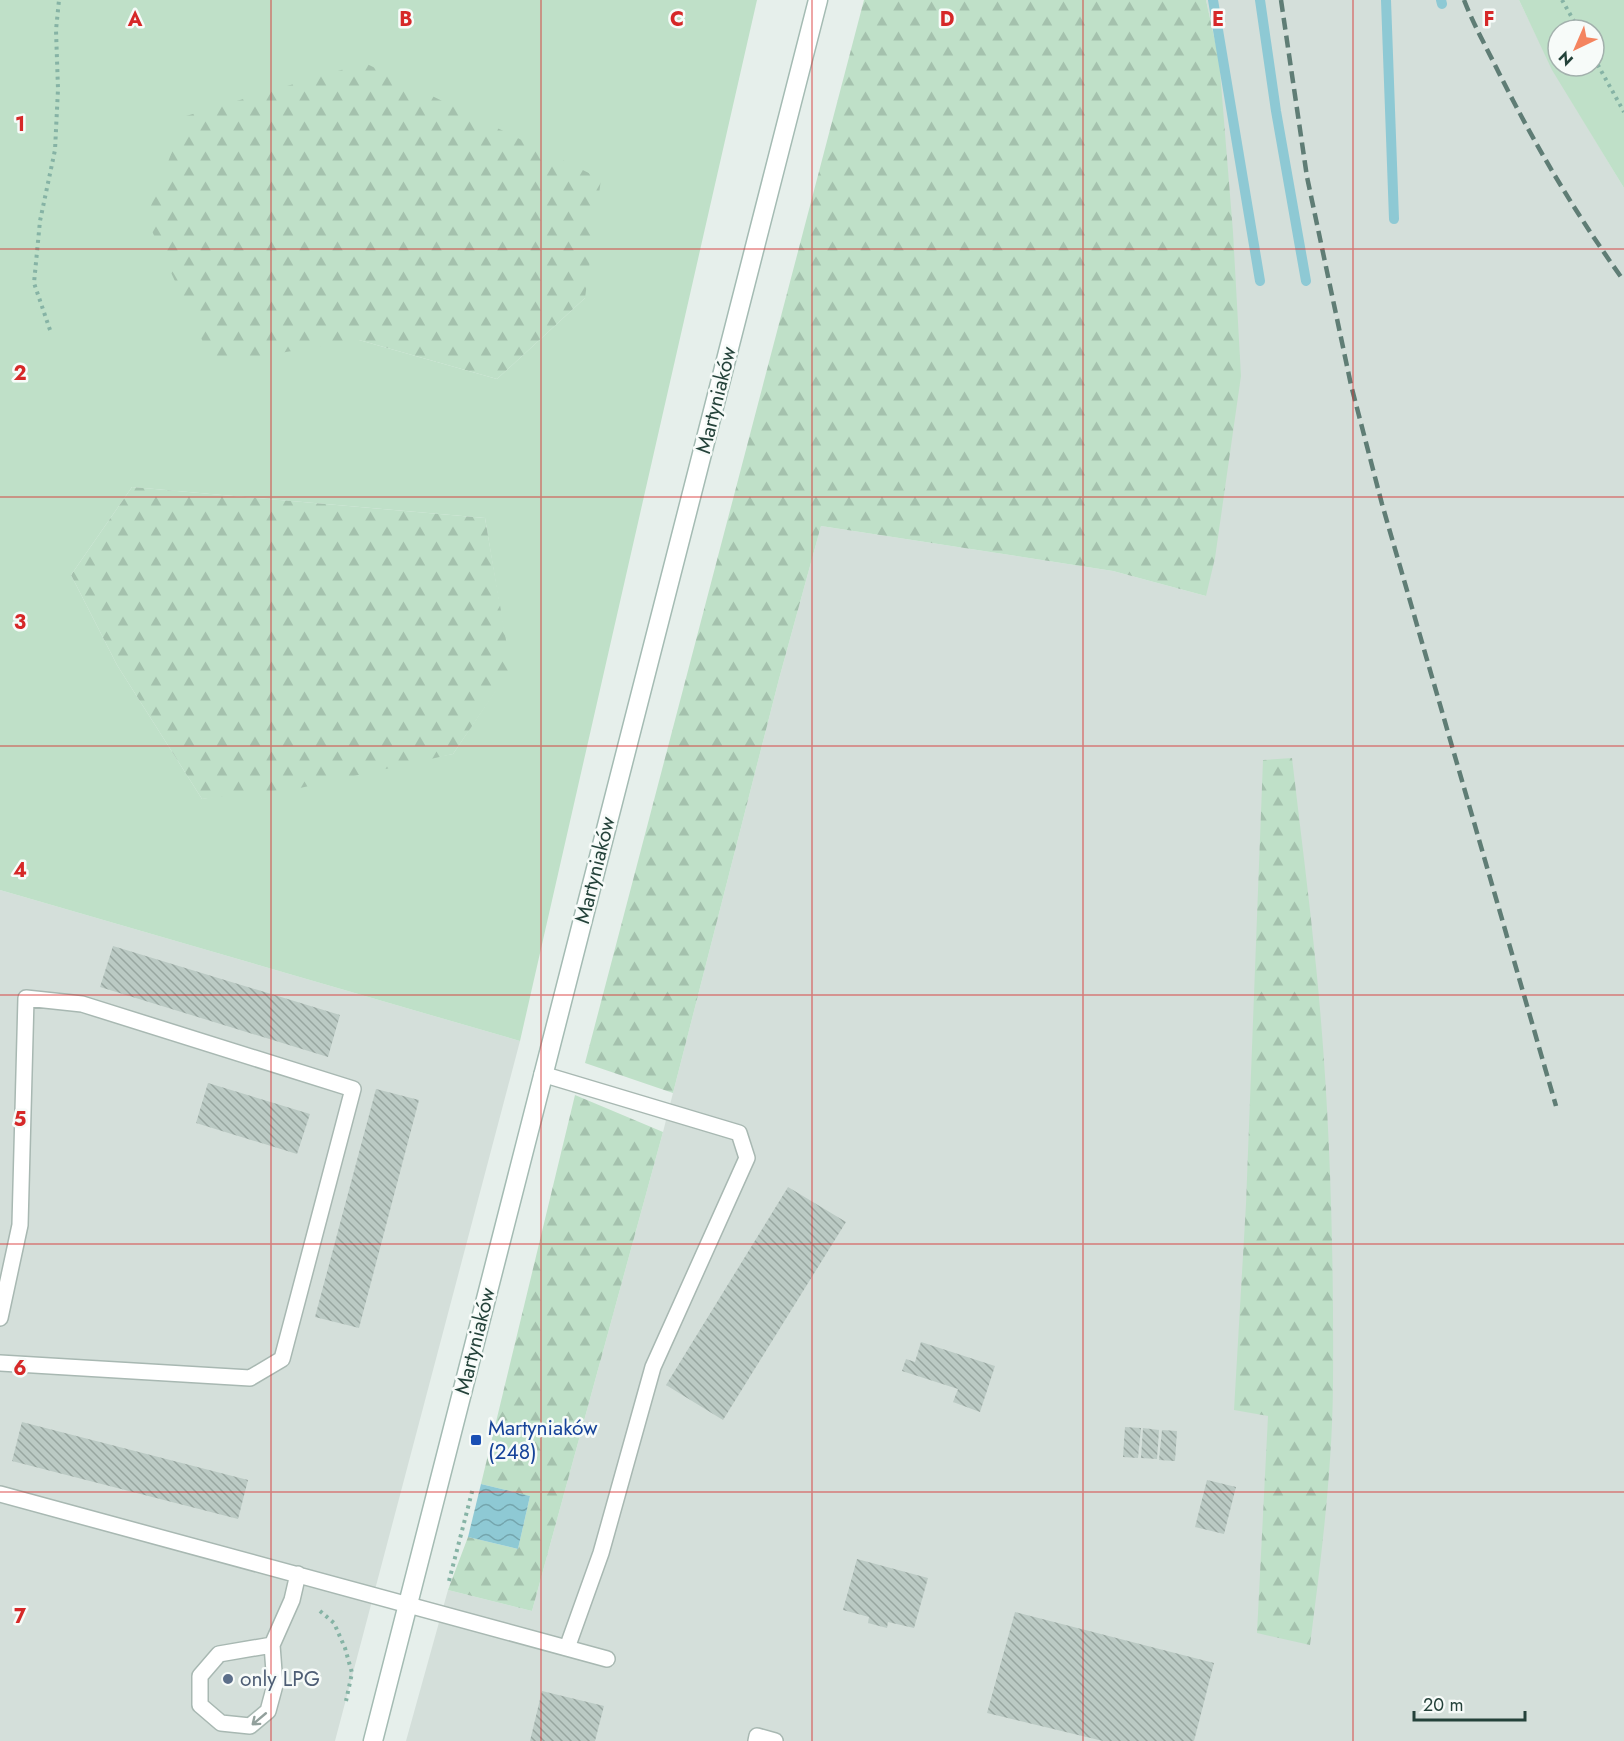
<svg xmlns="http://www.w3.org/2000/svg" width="1624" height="1741" font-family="Jost,sans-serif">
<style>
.built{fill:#d4dfda}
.green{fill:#bfe0c8;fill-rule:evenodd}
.forest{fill:url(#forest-firs)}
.water{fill:url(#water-waves)}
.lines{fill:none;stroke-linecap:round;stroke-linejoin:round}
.stream{stroke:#8ec9d4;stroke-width:10}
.building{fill:url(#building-back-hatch)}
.service-casing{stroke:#a8b8b2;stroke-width:18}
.secondary-casing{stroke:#a4bbb3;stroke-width:21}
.path{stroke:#86b3a5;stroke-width:4;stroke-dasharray:3 4.5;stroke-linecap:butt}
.service{stroke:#fff;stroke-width:15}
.secondary{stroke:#fff;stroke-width:18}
.rail{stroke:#5f7d75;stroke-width:4.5;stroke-dasharray:12 6;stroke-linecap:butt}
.oneway{stroke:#92a09c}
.grid{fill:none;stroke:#d62828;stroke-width:1.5;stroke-opacity:0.55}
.transit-dot{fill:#1a4fb4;stroke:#f7fbf9;stroke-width:2}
.service-dot{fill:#5c6f8a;stroke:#f7fbf9;stroke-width:2}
.labels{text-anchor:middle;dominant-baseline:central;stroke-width:5;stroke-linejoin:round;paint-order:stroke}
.street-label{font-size:21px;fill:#24423a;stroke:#f7fbf9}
.transit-label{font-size:21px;fill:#164399;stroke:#f7fbf9;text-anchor:start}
.service-label{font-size:21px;fill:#4e5e75;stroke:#f7fbf9;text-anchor:start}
.grid-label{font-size:20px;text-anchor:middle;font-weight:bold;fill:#d62828;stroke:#f7fbf9;stroke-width:5;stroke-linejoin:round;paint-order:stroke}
</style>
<defs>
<pattern id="forest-firs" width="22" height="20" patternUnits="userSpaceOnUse" patternTransform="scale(1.5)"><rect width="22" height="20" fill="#bfe0c8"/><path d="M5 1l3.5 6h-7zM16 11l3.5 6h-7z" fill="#a4c1ad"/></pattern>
<pattern id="water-waves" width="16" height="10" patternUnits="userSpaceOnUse" patternTransform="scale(1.5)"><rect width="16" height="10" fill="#8ec9d4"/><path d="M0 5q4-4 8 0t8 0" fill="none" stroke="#74a5ad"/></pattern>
<pattern id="building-back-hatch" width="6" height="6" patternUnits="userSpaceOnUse" patternTransform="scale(1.5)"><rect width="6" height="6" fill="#bbcac4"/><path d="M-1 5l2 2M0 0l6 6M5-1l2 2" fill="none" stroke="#98a6a0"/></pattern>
</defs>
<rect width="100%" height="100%" fill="#e6efeb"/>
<!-- built -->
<path class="built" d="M1206,0H1519L1553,70L1624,188V1741H406L448,1590L532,1611L663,1132L779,679L821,526L1113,571L1206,596L1219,59Z
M0,890L520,1041L335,1741H0Z"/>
<!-- green -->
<path class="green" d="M0,0H757L520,1041L0,890ZM585,298L497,379L359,340ZM132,487L485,518L510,669L453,754L202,799L117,665L71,575Z
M1519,0H1624V188L1552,70ZM1558,30H1594V66H1558Z"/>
<!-- forest -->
<path class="forest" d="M864,0H1206L1219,59L1233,232L1241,376L1215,558L1206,596L1113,571L821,526L779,679L673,1093L585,1063Z
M365,63L601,179L585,298L497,379L359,340L213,364L146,218L186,116Z
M132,487L485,518L511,669L453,754L300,788L202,799L117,665L71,575Z
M1292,758C1300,827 1309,896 1316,966C1330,1105 1334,1247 1333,1387C1332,1474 1321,1559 1310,1645L1257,1633L1268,1416L1234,1410L1246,1204L1263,760Z
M575,1095L663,1132L532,1611L448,1590L468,1537L518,1549L530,1496L481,1484Z"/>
<!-- water -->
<path class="water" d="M481,1484L530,1496L518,1549L468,1537Z"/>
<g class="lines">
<!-- stream -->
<path class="stream" d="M1213,0L1260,281
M1260,0L1276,111L1306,281
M1386,0L1394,219
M1441,0L1442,4"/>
</g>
<!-- building -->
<path class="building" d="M113,946L340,1015L328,1057L100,987Z
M208,1083L310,1114L297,1154L196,1123Z
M376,1089L419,1100L359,1328L315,1317Z
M788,1187L846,1222L723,1420L666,1385Z
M921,1342L995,1366L980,1412L953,1402L958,1389L902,1371L906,1359L915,1362Z
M22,1422L248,1480L238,1519L12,1461Z
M1125,1427L1141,1428L1138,1458L1123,1457Z
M1143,1428L1159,1430L1157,1459L1141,1458Z
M1162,1430L1177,1431L1175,1461L1159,1460Z
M1207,1480L1236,1487L1224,1534L1195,1527Z
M857,1559L928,1578L914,1628L888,1622L887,1628L868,1623L869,1617L843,1610Z
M1015,1612L1214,1663L1194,1741H1103L987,1713Z
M542,1691L604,1706L595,1741H530Z"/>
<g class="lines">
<!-- service casing -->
<g class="service-casing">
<path id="service" d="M542,1074L739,1133L747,1158L653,1367L601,1553L567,1648
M0,1318L20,1225L26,998L82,1004L353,1089L282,1359L250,1378L0,1363
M0,1494L607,1659
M272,1645L219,1654L200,1676V1705L221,1723L250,1726L268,1711L275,1685L272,1645L292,1600L298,1574
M756,1741L757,1736L775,1741"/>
</g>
<!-- secondary casing -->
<g class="secondary-casing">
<path id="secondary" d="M373,1741L818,0"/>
</g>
<!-- path -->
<path class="path" d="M1562,0L1579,30
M1594,58L1624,112
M50,330L34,283L40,221L55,150L58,89L56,30L59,0
M449,1581L473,1488
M320,1611L334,1623L345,1648L352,1673L346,1701"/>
<!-- service -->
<use href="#service" class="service"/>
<!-- secondary -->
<use href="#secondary" class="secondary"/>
<!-- rail -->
<path class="rail" d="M1281,0L1307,177L1351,385L1382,504L1556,1106
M1464,0C1473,23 1485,45 1496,67C1533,142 1575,213 1624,281"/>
</g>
<!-- one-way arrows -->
<defs><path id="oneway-shaft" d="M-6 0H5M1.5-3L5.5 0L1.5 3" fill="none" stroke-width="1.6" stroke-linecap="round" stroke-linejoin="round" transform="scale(1.5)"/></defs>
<use class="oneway" href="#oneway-shaft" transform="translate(259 1719) rotate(140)"/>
<!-- grid -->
<path class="grid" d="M271,0V1741M541,0V1741M812,0V1741M1083,0V1741M1353,0V1741M0,249H1624M0,497H1624M0,746H1624M0,995H1624M0,1244H1624M0,1492H1624"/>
<!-- markers -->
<rect class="transit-dot" x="470" y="1434" width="12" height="12" rx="3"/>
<circle class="service-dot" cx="228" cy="1679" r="6"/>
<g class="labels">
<!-- street labels -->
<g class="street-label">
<text transform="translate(716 400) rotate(-76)">Martyniaków</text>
<text transform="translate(595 870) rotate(-76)">Martyniaków</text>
<text transform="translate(475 1341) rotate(-76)">Martyniaków</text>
</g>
<!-- transit labels -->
<g class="transit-label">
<text x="488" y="1428">Martyniaków<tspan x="488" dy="24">(248)</tspan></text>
</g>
<!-- service labels -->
<g class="service-label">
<text x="240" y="1679">only LPG</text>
</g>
</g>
<g class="grid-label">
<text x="135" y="26">A</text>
<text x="406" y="26">B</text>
<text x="677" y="26">C</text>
<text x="947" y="26">D</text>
<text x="1218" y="26">E</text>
<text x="1489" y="26">F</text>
<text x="20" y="131">1</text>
<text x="20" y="380">2</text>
<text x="20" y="629">3</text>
<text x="20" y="877">4</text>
<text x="20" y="1126">5</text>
<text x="20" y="1375">6</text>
<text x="20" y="1623">7</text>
</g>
<!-- north arrow -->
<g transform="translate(1576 48) rotate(224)"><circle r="28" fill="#f7fbf9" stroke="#a3b1ad" stroke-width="1.5"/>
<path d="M0-4.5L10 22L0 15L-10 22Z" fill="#f4845f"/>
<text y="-9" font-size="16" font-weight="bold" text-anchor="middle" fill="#24423a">N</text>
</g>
<!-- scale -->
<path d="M1414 1711v9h111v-9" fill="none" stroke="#24423a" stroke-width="3"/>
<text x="1423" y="1711" font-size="18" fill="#24423a" stroke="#f7fbf9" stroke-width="4.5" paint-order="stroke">20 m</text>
</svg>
